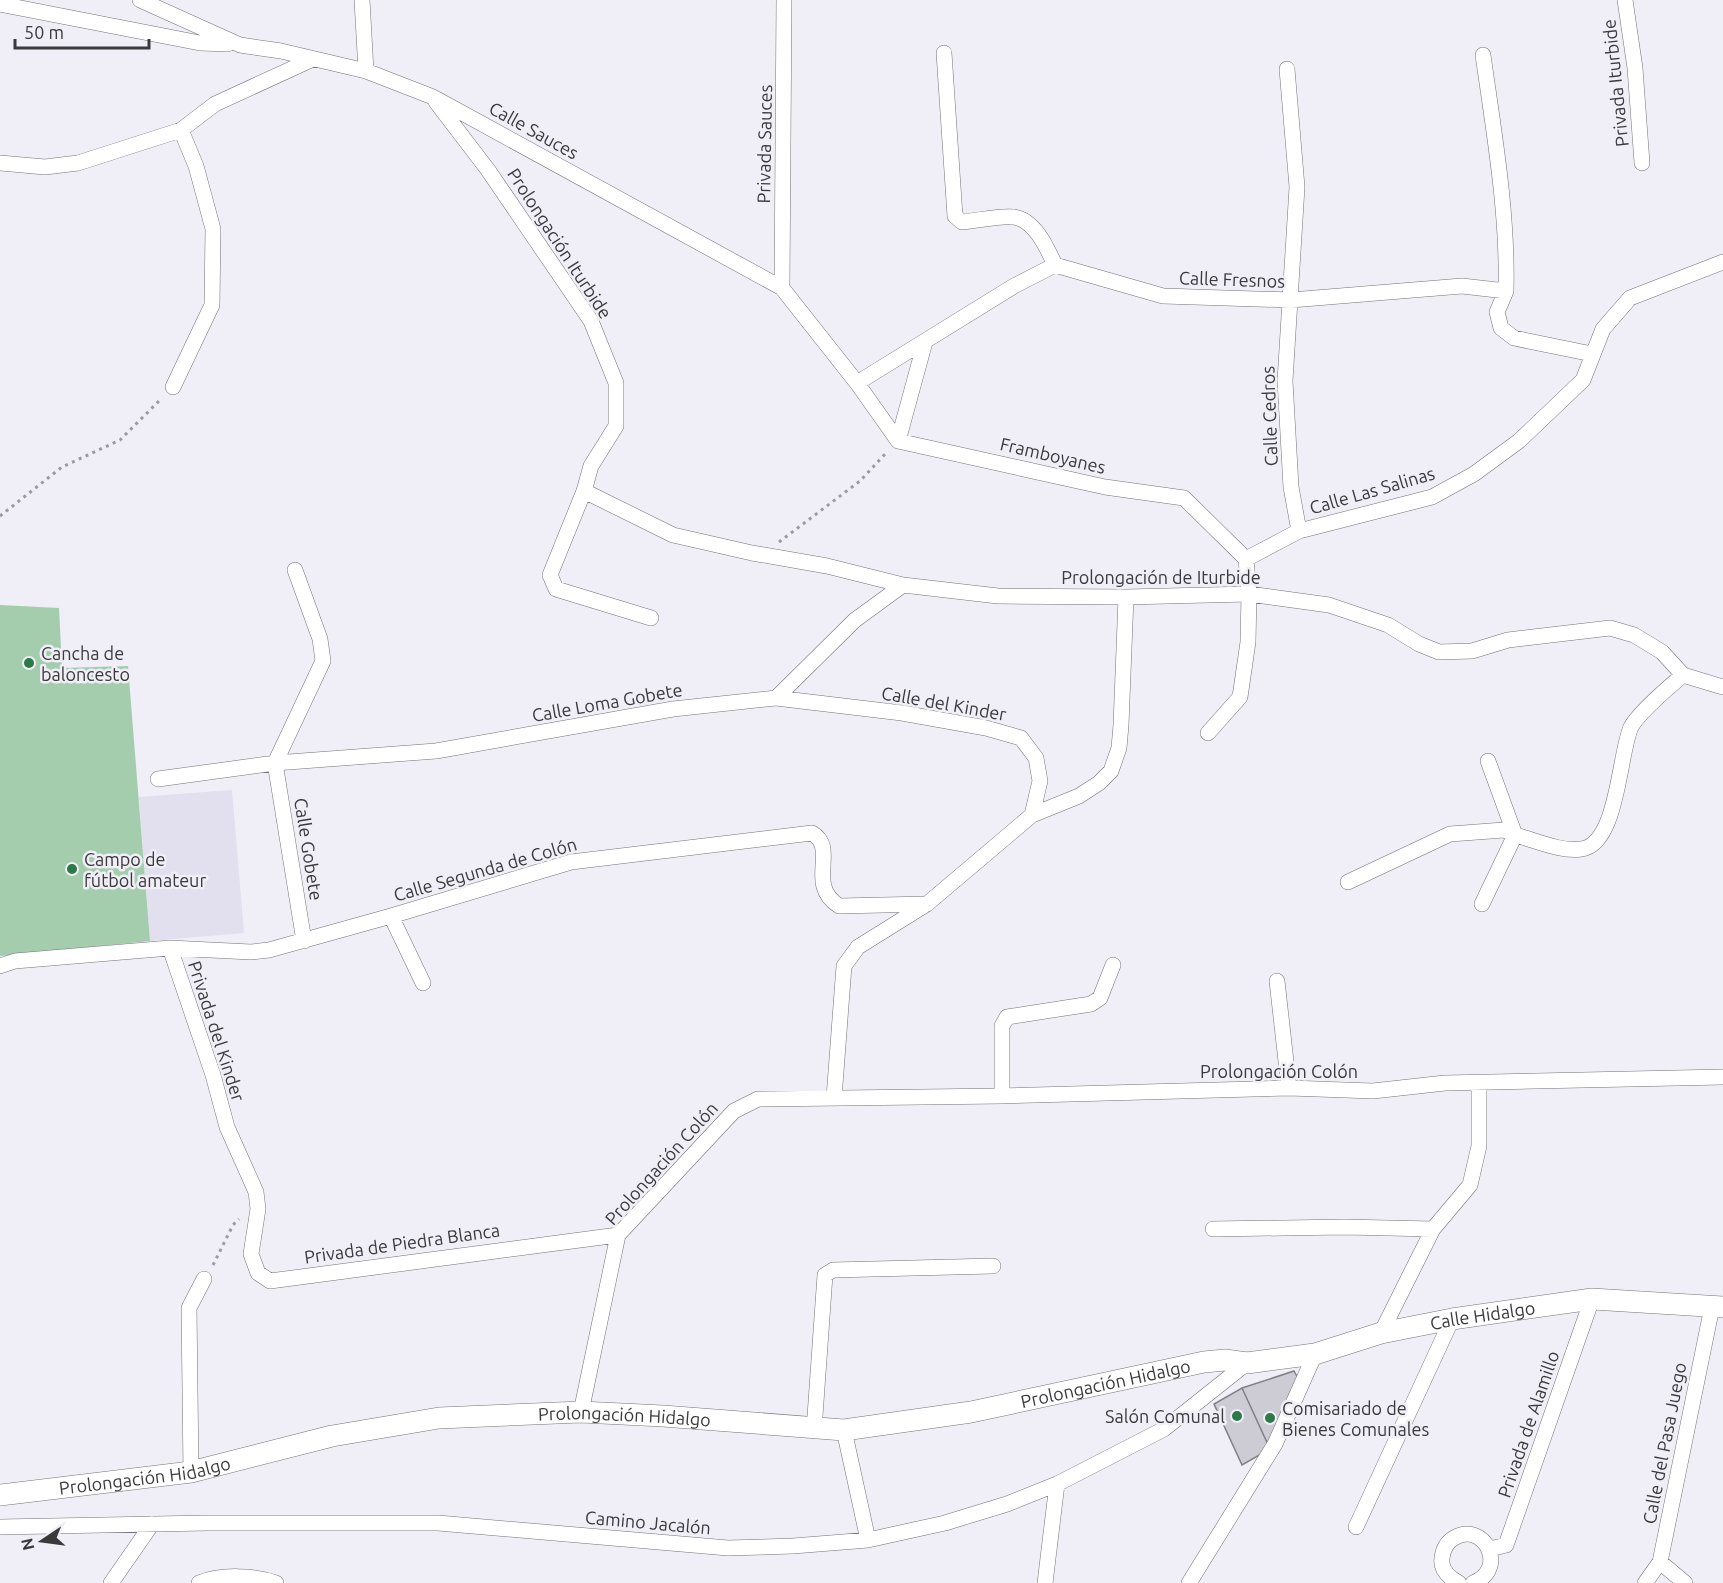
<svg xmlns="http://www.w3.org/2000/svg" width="1723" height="1583" font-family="Ubuntu,sans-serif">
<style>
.built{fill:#e2dfee}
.green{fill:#a4cdae}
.building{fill:#cdcbd3;stroke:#807f86;stroke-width:1.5}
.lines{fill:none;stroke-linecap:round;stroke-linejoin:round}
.street-casing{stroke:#747279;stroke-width:16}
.secondary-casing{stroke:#747279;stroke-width:22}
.path{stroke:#9b9a9f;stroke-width:3;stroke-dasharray:3 4.5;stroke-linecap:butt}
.street{stroke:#fff;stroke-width:15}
.secondary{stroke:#fff;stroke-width:21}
.poi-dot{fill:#2e7948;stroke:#f0eef6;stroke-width:2}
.labels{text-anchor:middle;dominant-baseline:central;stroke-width:5;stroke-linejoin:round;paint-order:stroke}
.street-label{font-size:18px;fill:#3a393c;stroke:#f0eef6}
.poi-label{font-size:18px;fill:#3a393c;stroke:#f0eef6;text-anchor:start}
</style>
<rect width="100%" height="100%" fill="#f0eef6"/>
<!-- built -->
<path class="built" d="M232,790L244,933L150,941L139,797Z"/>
<!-- green -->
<path class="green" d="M0,605L59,608L62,668L128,666L150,941L0,956Z"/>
<!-- building -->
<path class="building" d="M1294,1371L1300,1382L1270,1449L1242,1388Z
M1242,1388L1270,1449L1242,1465L1214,1404Z"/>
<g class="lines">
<!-- street casing -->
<g class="street-casing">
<path id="street" d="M140,0L240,45L281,51L366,71L433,97L782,288L857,383L898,441L1105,487L1184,498L1246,559
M362,0L366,71
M1625,0L1635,68L1642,163
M0,4L200,43L228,44
M944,53L955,216L962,222C975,221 1003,215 1014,217C1035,220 1047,248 1055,265
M1483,55C1494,133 1508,212 1506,291
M1287,69L1297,187L1285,381L1291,487L1299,531
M436,102L488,170L591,321L616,383V426L591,466L584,491L550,575L556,589L651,618
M0,163L45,167L78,163L181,130L215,104L313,59
M782,288L784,0
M857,383L1014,286L1055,265L1163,296L1291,300L1462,286L1506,291L1497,312L1501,328L1514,338L1592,354
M173,387L212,305L213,229L196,166L181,130
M898,441L925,342
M584,491L673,535L752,553L827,566L903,585L998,596L1126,597L1249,594L1329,605L1388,625L1419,644L1439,652L1472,651L1508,640L1610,628L1634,635L1662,652L1683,675L1723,687
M1246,559L1299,531L1432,497L1474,474L1519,441L1583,380L1603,329L1630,298L1723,262
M776,698L902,713L986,728L1021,738L1036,758L1040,781L1032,815
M1208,733L1240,697L1248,642L1249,594L1246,559
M1488,761L1515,835
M275,763L323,661L320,639L295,570
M275,763L304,941
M158,779L275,763L436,751L673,709L776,698L855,620L903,585
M1348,882L1450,834L1504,830L1515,835
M1482,904L1515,835C1535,840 1560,852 1581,849C1618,845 1619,753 1631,727C1639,712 1669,687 1683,675
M391,916L423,983
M170,948L213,1075L227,1127L256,1192L258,1209L251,1254L258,1273L270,1281L618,1235
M0,966L15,961L170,948L251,952L269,950L391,916L571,862L812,833C839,849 805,884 839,906L927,904
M1277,981L1289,1088
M1002,1096V1026L1007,1017L1091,1004L1100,998L1113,965
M834,1098L844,966L858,947L927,904L1032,815L1079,796L1099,783L1111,771L1119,748L1121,725L1126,597
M1213,1229L1344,1227L1433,1229
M1381,1333L1433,1229L1470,1185L1479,1146V1083
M581,1412L618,1235L734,1111L758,1099L1002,1096L1289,1088L1373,1091L1445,1083L1723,1077
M814,1430L825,1275L833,1270L993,1266
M844,1430L868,1540
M191,1472L189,1308L204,1279
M0,1527L207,1523H438L728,1548L793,1546L868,1540L945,1523L1007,1504L1057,1484L1164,1429L1247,1363
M1356,1527L1452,1319
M1490,1549L1506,1545L1592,1299
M1660,1562L1685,1583
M111,1583L152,1524
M199,1583C221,1574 254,1575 276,1583
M1045,1583L1057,1484
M1189,1583L1275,1444L1315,1354
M1459,1583C1450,1578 1440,1570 1442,1558C1443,1550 1447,1542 1454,1538C1484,1520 1509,1569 1473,1583
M1645,1583L1660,1562L1712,1307"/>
</g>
<!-- secondary casing -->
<g class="secondary-casing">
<g id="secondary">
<path id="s1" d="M0,1495L191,1472L332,1436L439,1418L581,1412L663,1416L844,1430L971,1412L1204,1362L1225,1360L1247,1363L1315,1354L1381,1333L1452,1319L1592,1299L1723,1307"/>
</g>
</g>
<!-- path -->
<path class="path" d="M0,516L62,467L120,440L162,398
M779,542L860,481L886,453
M213,1265L233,1225L239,1219"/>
<!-- street -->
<use href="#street" class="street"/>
<!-- secondary -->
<use href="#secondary" class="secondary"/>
</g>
<!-- markers -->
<g class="poi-dot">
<circle cx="29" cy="663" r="6"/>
<circle cx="72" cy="869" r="6"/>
<circle cx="1237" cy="1416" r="6"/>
<circle cx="1270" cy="1418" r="6"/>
</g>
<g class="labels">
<!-- street labels -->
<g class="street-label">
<text transform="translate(1615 83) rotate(-96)">Privada Iturbide</text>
<text transform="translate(534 130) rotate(29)">Calle Sauces</text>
<text transform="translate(764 144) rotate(-89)">Privada Sauces</text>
<text transform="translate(560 243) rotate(57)">Prolongación Iturbide</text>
<text transform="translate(1232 279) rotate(2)">Calle Fresnos</text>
<text transform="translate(1269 416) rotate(-92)">Calle Cedros</text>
<text transform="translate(1053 455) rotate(13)">Framboyanes</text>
<text transform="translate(1372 490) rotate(-16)">Calle Las Salinas</text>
<text x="1161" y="577">Prolongación de Iturbide</text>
<text transform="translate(607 702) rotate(-10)">Calle Loma Gobete</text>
<text transform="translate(944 703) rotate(10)">Calle del Kinder</text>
<text transform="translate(309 849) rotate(81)">Calle Gobete</text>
<text transform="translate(485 869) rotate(-16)">Calle Segunda de Colón</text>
<text transform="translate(217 1031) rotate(72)">Privada del Kinder</text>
<text x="1279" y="1071">Prolongación Colón</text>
<text transform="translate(661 1163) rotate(-48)">Prolongación Colón</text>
<text transform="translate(402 1243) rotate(-8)">Privada de Piedra Blanca</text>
<text stroke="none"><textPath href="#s1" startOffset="1503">Calle Hidalgo</textPath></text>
<text stroke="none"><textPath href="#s1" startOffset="1118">Prolongación Hidalgo</textPath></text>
<text stroke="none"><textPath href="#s1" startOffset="632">Prolongación Hidalgo</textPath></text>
<text transform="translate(1528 1424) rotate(-71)">Privada de Alamillo</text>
<text transform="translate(1664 1443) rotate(-79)">Calle del Pasa Juego</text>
<text stroke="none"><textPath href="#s1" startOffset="146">Prolongación Hidalgo</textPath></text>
<text transform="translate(648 1522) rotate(5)">Camino Jacalón</text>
</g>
<!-- poi labels -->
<g class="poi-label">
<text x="41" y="653">Cancha de<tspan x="41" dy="21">baloncesto</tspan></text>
<text x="84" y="859">Campo de<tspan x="84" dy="21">fútbol amateur</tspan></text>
<text x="1282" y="1408">Comisariado de<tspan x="1282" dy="21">Bienes Comunales</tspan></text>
<text x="1225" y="1416" text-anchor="end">Salón Comunal</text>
</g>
</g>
<!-- north arrow -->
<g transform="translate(42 1541) rotate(257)" stroke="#f0eef6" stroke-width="4.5" paint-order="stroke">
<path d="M0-4.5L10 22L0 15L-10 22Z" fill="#3a393c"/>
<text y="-9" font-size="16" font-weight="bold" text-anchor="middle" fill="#3a393c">N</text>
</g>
<!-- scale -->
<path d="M15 39v9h134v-9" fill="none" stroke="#3a393c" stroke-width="3"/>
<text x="24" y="39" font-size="18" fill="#3a393c" stroke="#f0eef6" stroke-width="4.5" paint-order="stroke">50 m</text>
</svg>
